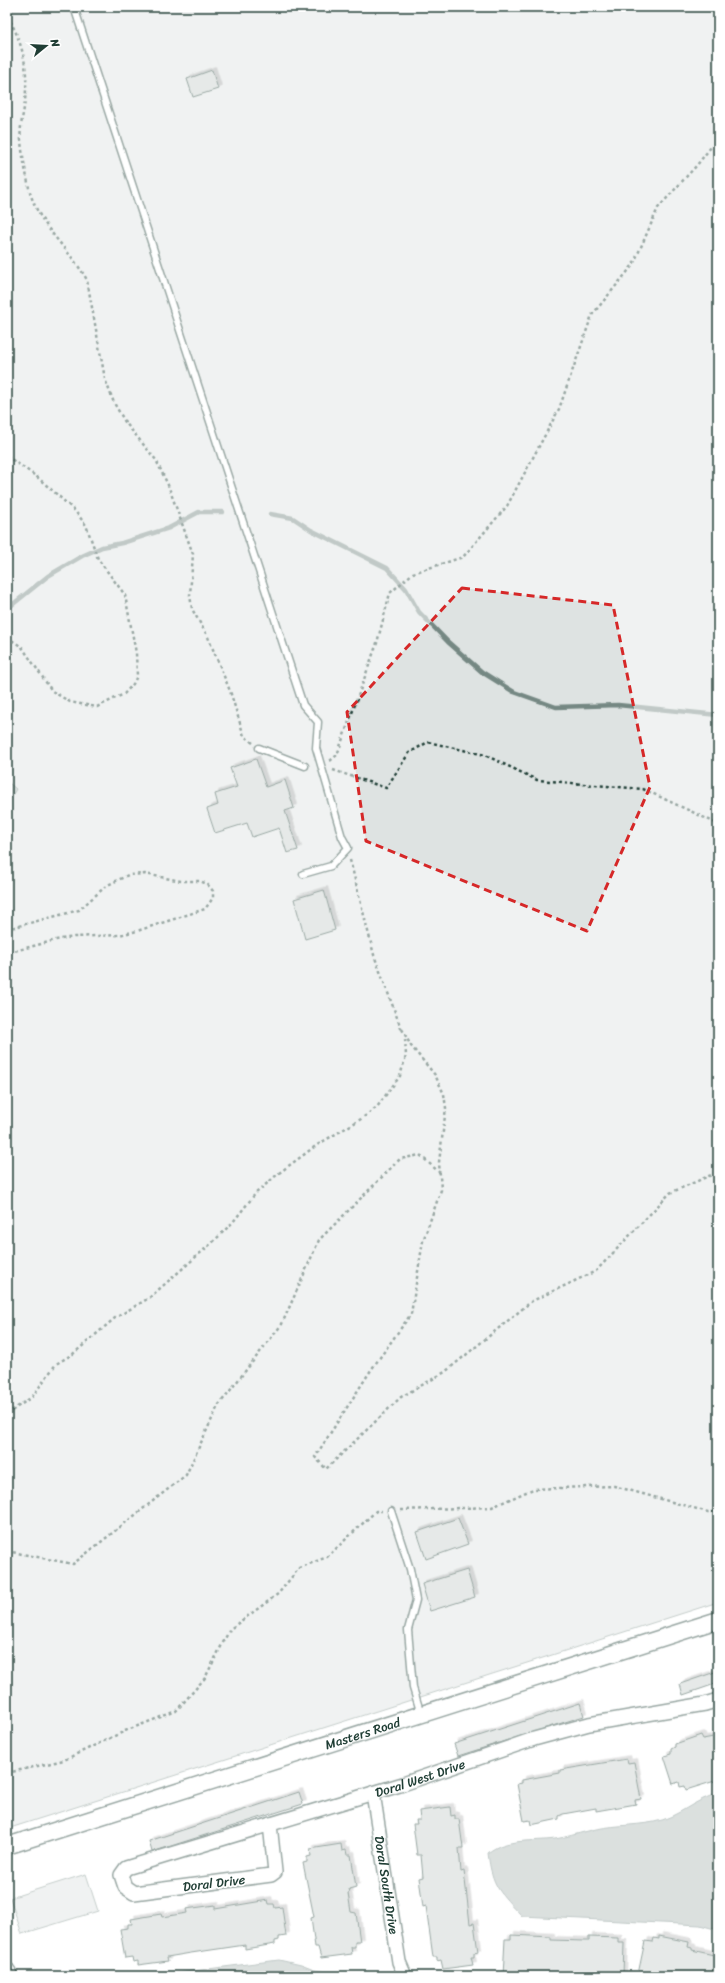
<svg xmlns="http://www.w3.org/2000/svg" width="725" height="1983" font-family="Sriracha,sans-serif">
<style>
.green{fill:#dee3e2;stroke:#7e908b}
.water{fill:#afbab7;stroke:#758883}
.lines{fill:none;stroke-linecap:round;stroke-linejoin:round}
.stream{stroke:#758883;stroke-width:4.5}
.building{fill:#c7cfcc;stroke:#1f3d34;filter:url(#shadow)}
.service-casing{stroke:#1f3d34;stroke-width:9}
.minor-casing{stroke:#1f3d34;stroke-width:16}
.tertiary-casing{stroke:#1f3d34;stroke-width:19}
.path{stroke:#1f3d34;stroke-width:2.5;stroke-dasharray:3 3;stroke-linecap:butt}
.service{stroke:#fff;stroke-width:6}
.minor{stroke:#fff;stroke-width:13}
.tertiary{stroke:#fff;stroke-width:16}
.marked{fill:none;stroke:#d62828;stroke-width:3;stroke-dasharray:8 5;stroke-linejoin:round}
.labels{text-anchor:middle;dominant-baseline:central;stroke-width:3.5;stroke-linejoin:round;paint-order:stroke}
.street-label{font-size:13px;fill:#1f3d34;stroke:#fff}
</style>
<defs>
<filter id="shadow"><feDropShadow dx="3.5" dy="-3.5" stdDeviation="0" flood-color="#0004"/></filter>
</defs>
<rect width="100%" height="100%" fill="#fff"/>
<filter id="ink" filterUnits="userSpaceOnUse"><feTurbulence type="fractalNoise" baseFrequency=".025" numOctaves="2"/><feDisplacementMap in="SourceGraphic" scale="8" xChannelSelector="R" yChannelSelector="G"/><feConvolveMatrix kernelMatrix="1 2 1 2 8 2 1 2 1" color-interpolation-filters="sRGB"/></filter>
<g filter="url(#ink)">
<!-- green -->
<path class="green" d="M7,7H718V1602L7,1829Z
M86,1874L98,1911L22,1934L10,1898Z"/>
<!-- water -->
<path class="water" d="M7,773L9,783L16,789L11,798H7Z
M718,1794V1930L700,1925L522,1916C499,1892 492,1886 488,1853C505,1838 534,1842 555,1839C567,1837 576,1834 588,1831C609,1825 633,1826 654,1822C678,1818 696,1798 718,1794Z
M279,1960L301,1965L314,1970L351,1976H153Z"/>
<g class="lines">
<!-- stream -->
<path class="stream" d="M270,514L293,518L311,530L387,568L406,589L419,612L448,642L482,672L514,692L556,707L618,705L718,715
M7,609L48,576L82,556L102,547L122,543L169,528L199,512H223"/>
</g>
<!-- building -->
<path class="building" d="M212,70L218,89L193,97L187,79Z
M256,759L266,787L285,780L294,808L285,811L298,850L287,853L279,828L252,837L247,823L215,833L207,809L218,805L215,794L237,787L230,768Z
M324,890L335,930L305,939L294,899Z
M458,1518L468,1544L426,1559L417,1532Z
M467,1570L475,1597L430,1611L422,1584Z
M718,1671V1683L683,1695L680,1684Z
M580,1703L584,1716L458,1756L454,1744Z
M701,1735L703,1739L718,1736V1780L686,1790L685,1786L680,1787L679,1782L673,1784L664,1756L671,1754V1749L675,1747V1744Z
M627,1759L628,1763L634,1762L641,1799L635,1800L636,1804L596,1811V1808L563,1814L559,1816V1819L531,1825L530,1820L524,1821L517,1784L522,1783V1780L560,1773V1770Z
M299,1792L303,1804L152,1852L149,1841Z
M450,1807L451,1816L455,1815V1819H459L463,1848H459L461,1872L464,1871L470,1924L474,1923L478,1952L474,1953V1957H471L473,1965L443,1969L441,1960L437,1961V1957H433L426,1906L423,1907L419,1878L423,1877L421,1855H417L413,1824H417L416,1820H420L419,1811Z
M341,1844L342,1851L346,1850L347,1855H351L356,1887L349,1889L350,1892L348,1893L351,1912L356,1913L360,1942H355V1947H351L352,1954L321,1958L318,1947H315L311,1918L314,1917L303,1863L307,1862V1857L311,1856L310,1849Z
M268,1900L269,1904H274L275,1908L282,1907L286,1936L279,1937V1940L275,1941V1944L245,1949V1945L191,1953L167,1957L168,1961L138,1965V1961L133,1962L132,1957L125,1958L120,1929L128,1928V1924H132L131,1919L161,1914L162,1917L187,1913L186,1909L215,1905V1909Z
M511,1935L551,1937V1940L584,1941H589V1937L618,1938V1943H624L623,1976H503L505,1939H511Z
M659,1936L689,1942L688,1947L692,1948V1950L718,1956V1976H646L638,1974L645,1941L653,1942L654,1938L659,1939Z"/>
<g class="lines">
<!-- service casing -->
<g class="service-casing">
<path id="service" d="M74,7L303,705L318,722L316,748L342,837L348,848L331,866L303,874
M259,748L305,766
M391,1511L410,1569L416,1600L408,1630L413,1688L421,1714"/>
</g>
<!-- minor casing -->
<g class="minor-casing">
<g id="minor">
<path id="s1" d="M373,1793L399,1962L405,1976"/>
<path id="s2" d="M270,1824L275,1872L271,1875L134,1893L125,1887L121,1875L126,1868L403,1784L534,1739L589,1724L705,1704L718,1700"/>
</g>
</g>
<!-- tertiary casing -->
<g class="tertiary-casing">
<g id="tertiary">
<path id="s3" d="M7,1846L718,1620"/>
<path d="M7,1971L9,1976"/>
</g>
</g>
<!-- path -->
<path class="path" d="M7,16C23,41 29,71 25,100C24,113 19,127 21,140C22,155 26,172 29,188C38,227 68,246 87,280L105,379L114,403L125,422L156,460L168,485L193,554L190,595L192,609L208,637L230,691L244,736L253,743
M7,456L37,477L53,491L74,510L86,525L98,559L125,595L136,653L137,676L133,684L124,694L97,707L70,702L52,691L22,647L7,637
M330,761L337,755L377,643L390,593L413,573L463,557L507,506L559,409L592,315L633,265L658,208L697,165L718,138
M333,770L386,788L409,753L428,742L485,755L537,780L643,789L718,824
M350,860L374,955L402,1031
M7,929L79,910L106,886L128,875L145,874L181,881H200L207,884L213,891V898L205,909L137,931L119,935L74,937L56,940L7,953
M402,1029L411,1046L435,1075L444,1094L446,1108L439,1162L441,1190L423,1241L411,1314L371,1370L315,1457L326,1469L401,1397L445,1372L532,1301L596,1271L670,1193L718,1172
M7,1414L32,1397L56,1364L73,1354L115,1318L149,1298L214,1241L233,1222L256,1193L279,1173L317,1145L361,1119L377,1107L400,1076L406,1056L405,1039
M401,1510L492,1507L533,1489L614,1486L708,1512L718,1511
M7,1551L73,1564L186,1475L218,1406L282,1324L319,1240L400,1159L420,1155L440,1173
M7,1773L64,1760L125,1731L176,1711L205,1678L230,1629L278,1594L299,1568L327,1557L376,1511H382"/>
<!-- service -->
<use href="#service" class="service"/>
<!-- minor -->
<use href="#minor" class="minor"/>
<!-- tertiary -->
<use href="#tertiary" class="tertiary"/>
</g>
</g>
<!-- marked area -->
<path d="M0 0H725V1983H0ZM462,588L613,605L650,787L587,931L366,841L347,712Z" fill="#fff" fill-opacity=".55" fill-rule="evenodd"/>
<path class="marked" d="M462,588L613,605L650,787L587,931L366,841L347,712Z"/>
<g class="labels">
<!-- street labels -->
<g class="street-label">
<text stroke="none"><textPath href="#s3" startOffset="373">Masters Road</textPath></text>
<text stroke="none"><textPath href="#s2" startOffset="531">Doral West Drive</textPath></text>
<text transform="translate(214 1883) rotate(-7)">Doral Drive</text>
<text stroke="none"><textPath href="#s1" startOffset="93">Doral South Drive</textPath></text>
</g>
</g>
<!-- margin -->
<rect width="725" height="1983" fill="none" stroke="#fff" stroke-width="24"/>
<rect x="12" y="12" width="701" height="1959" fill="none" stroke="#1f3d34" stroke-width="1.5" filter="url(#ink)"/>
<!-- north arrow -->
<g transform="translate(46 46) rotate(72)" stroke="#ffffff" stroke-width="3" paint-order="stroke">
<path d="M0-3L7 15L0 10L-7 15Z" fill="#1f3d34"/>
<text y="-6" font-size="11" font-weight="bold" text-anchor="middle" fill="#1f3d34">N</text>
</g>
</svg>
